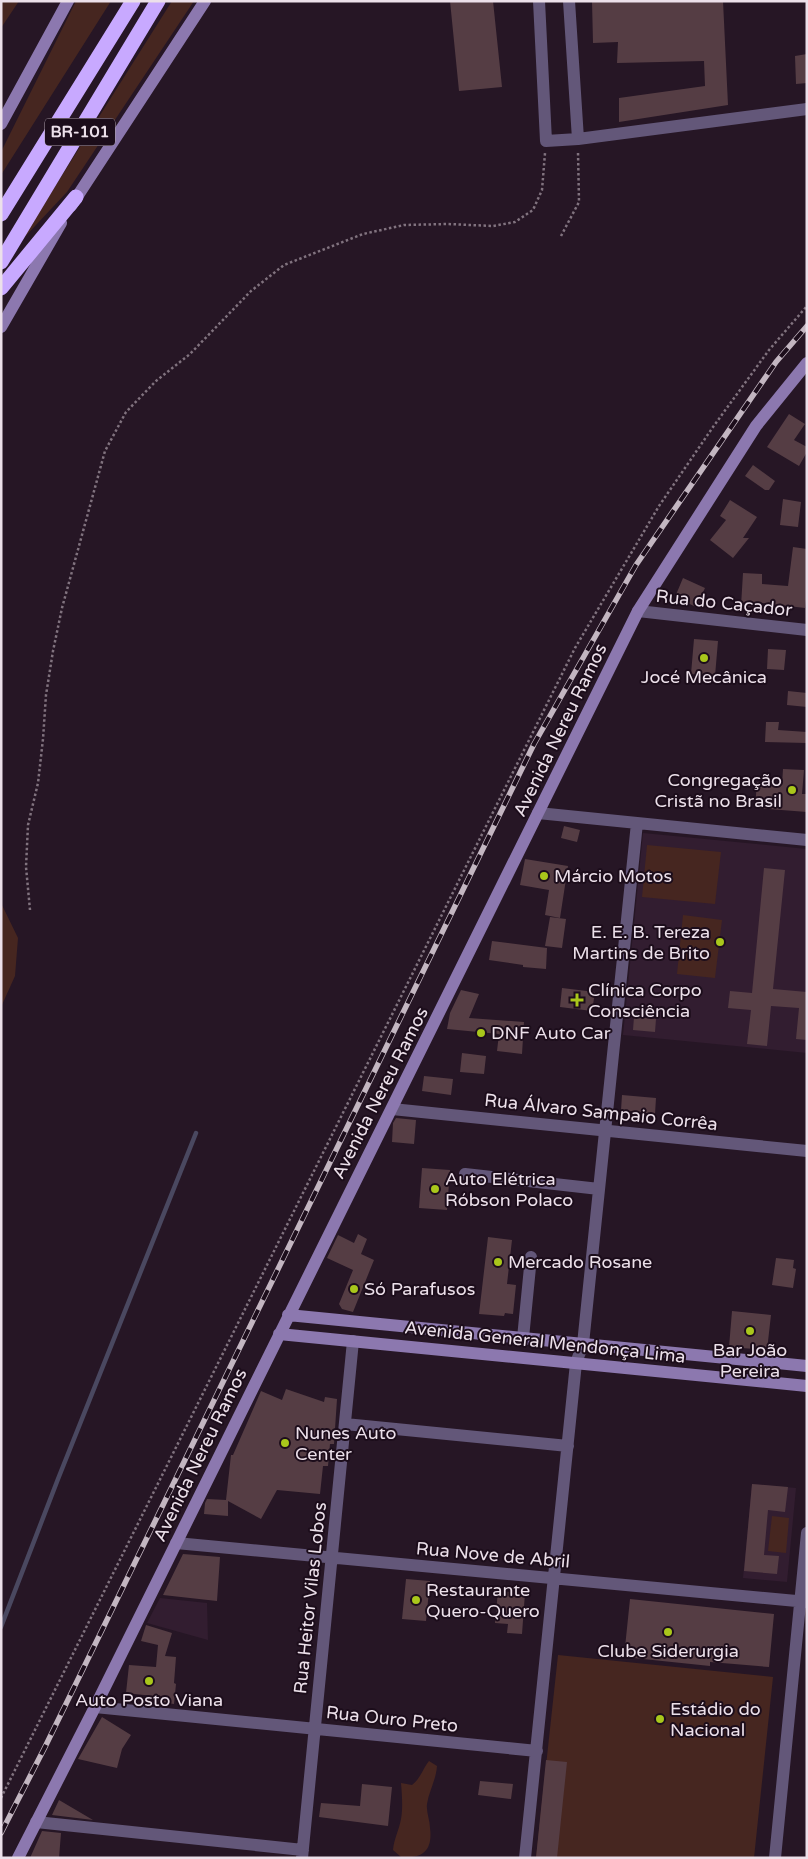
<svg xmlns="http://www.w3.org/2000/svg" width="808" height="1859" font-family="'Varela Round',sans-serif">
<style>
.built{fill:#321d30}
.green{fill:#462620}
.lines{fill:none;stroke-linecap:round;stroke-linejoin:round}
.stream{stroke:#4a4860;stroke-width:4.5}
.building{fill:#553d44}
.path{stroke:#81737f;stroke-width:2.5;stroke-dasharray:2.5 2.5;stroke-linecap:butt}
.street{stroke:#635779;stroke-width:12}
.secondary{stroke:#8c78af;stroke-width:12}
.highway{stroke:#c8a9ff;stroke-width:15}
.rail-casing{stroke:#c3b6c1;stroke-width:5.5}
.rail{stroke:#1c0d1b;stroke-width:4;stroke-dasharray:11;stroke-linecap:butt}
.poi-dot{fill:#a9c71b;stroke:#1c0d1b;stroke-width:2}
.labels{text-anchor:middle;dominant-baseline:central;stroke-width:4;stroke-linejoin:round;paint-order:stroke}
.shield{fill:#1c0d1b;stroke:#aea1ac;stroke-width:1}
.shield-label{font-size:16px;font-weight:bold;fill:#ece0ea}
.street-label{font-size:18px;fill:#ece0ea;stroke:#1c0d1b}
.poi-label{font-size:18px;fill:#ece0ea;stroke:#1c0d1b;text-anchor:start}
</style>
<rect width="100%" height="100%" fill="#261625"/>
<!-- built -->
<path class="built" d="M643,833L807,849V1053L623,1035Z
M752,1484L796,1488L787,1582L743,1578Z
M160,1598L207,1603L208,1640L147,1623Z"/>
<!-- green -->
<path class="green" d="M1,1H19L1,28Z
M76,1H111L1,175V152Z
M172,1H194L67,192L20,242Z
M647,845L721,852L715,904L642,897Z
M1,903L18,938L15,976L1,1007Z
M683,915L722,920L715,978L677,974Z
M772,1516L789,1518L786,1553L768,1551Z
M558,1655L773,1677L754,1858H536Z
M429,1761L437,1766C436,1780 429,1791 427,1804C426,1812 430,1820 430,1828C433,1851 422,1859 401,1857L393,1850C394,1839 399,1830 401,1819C403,1808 402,1795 401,1783L412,1785C421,1778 422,1770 429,1761Z"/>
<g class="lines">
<!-- stream -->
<path class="stream" d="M1,1627L58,1479L196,1133"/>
</g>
<!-- building -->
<path class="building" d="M450,1H493L502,87L459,91Z
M592,1H723L728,105L619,122V98L705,86L704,61L617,63L618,42L593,43Z
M807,54V83L796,84L795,56Z
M789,414L805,424L794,440L807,447V452L799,466L767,447Z
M753,465L775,481L769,490H765L745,476Z
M783,499L801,502L798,527L780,525Z
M730,500L757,517L743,538H749L733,558L710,540L726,520L720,516Z
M793,547L807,549V590L805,608L761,603L760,607L741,606L743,573L762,574V584L788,586Z
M683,578L705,588L696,607L675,597Z
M694,639L718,641L715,676L691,674Z
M768,649L786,650L784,670L767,669Z
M788,691L807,693V707L787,705Z
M766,722H779L778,730L807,732V743L765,742Z
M783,769L804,770L802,794H807V812L755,808L757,782L782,785Z
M564,826L580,830L577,842L561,838Z
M525,859L568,866L560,918L545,915L549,890L520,885Z
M764,868L785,870L773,989L807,992V1040L796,1039L799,1008L771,1006L767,1046L747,1044L751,1010L728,1008L730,991L752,993Z
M550,917L566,919L562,948L545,946Z
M492,941L547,948L546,969L523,967V965L489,960Z
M562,988L595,992L592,1011L560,1007Z
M461,990L479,994L469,1018L524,1022L522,1054L497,1051L499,1034L447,1029L450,1013Z
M634,1017L656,1019L655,1032L633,1030Z
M462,1053L486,1056L484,1074L460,1072Z
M424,1076L453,1079L451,1095L422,1091Z
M622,1095L656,1098L655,1114L621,1110Z
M396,1118L416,1120L414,1144L392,1142L393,1123Z
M422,1168L450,1170L447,1210L419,1208Z
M358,1234L367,1239L361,1254L374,1260L353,1312L342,1309L339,1304L353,1270L327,1258L338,1235L354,1243Z
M488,1237L512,1240L507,1284L516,1285L513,1314L505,1313L504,1316L479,1314Z
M776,1258L794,1260L793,1268L796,1269L793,1288L772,1285Z
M732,1311L771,1315L767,1350L729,1347Z
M286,1389L324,1402L325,1397L337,1399L334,1444H330L328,1466H323L320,1494L277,1490L261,1519L228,1501V1516L204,1514L205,1503L207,1499L226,1500L231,1455H233L261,1391L282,1400Z
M752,1484L788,1487L785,1512L768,1510L764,1555L779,1556L777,1574L744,1571Z
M183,1554L220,1557L217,1601L163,1595Z
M406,1579L430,1581L426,1621L402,1619Z
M498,1591L525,1593L522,1634L507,1633L508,1624L495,1623Z
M630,1599L774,1614L769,1667L710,1662V1666L624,1657Z
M146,1625L172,1633L165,1656L176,1657L174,1683L176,1684L174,1704L153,1701V1696L126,1693L129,1665L156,1667L158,1645L141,1641Z
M102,1717L131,1735L122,1749L117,1768L78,1759Z
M546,1760L567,1762L557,1858H536Z
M480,1781L513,1784L511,1799L478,1795Z
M362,1784L392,1787L388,1826L319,1817L321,1803L360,1806Z
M59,1800L93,1820L52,1815Z
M42,1831L61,1833L59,1858H30Z"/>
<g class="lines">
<!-- path -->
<path class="path" d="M561,236L579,202L578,152
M30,910L26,867L28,825L38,783L43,739L46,695L53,651L62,608L105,451L126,412L156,381L190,354L251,291L284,265L363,234L404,225L448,224L493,226L515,222L533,210L542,190L545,153
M1,1798L575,648L659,506L713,427L769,350L807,306"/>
<!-- street -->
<path class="street" d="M539,1L546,141L578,139L807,109
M569,1L578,139
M638,611L807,630
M538,813L807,840
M392,1109L807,1151
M465,1174L599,1189
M523,1338L531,1257
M345,1424L568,1446
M176,1543L807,1602
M95,1707L537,1751
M36,1822L303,1850
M302,1858L353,1341
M525,1858L576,1363L583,1344L637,823
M775,1858L807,1533"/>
<!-- secondary -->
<path class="secondary" d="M1,124L68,1
M71,206L205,1
M1,327L61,223
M288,1315L807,1366
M279,1334L807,1386
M18,1858L95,1707L638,611L756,426L807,363"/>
<!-- highway -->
<path class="highway" d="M1,214L133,1
M1,262L158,1
M1,288L76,197"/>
<!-- rail casing -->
<g class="rail-casing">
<path id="rail" d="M1,1833L45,1747L534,744L636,565L776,362L807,326"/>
</g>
<!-- rail -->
<use href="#rail" class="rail"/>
</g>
<!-- markers -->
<g class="poi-dot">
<circle cx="704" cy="658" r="5"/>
<circle cx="792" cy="790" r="5"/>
<circle cx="544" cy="876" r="5"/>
<circle cx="720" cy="942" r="5"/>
<path d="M574.5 992.5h5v5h5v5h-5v5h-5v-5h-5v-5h5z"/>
<circle cx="481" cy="1033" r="5"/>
<circle cx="435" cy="1189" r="5"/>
<circle cx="498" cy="1262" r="5"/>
<circle cx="354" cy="1289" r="5"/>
<circle cx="750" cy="1331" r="5"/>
<circle cx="285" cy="1443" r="5"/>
<circle cx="416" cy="1600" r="5"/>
<circle cx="668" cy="1632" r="5"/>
<circle cx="149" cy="1681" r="5"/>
<circle cx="660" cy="1719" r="5"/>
</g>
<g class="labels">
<!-- shield labels -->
<rect class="shield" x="45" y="118.5" width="70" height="27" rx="4"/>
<g class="shield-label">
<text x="80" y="132">BR-101</text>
</g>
<!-- street labels -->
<g class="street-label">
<text transform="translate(724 603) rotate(6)">Rua do Caçador</text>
<text transform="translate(560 730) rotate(-64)">Avenida Nereu Ramos</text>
<text transform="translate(380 1093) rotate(-63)">Avenida Nereu Ramos</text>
<text transform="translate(601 1112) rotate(6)">Rua Álvaro Sampaio Corrêa</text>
<text transform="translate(545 1342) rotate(6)">Avenida General Mendonça Lima</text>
<text transform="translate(200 1455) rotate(-64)">Avenida Nereu Ramos</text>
<text transform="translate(493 1555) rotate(5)">Rua Nove de Abril</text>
<text transform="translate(310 1598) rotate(-84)">Rua Heitor Vilas Lobos</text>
<text transform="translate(392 1719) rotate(6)">Rua Ouro Preto</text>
</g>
<!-- poi labels -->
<g class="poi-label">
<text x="704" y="677" text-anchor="middle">Jocé Mecânica</text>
<text x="782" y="780" text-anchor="end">Congregação<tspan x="782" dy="21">Cristã no Brasil</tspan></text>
<text x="554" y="876">Márcio Motos</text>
<text x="710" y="932" text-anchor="end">E. E. B. Tereza<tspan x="710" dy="21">Martins de Brito</tspan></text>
<text x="588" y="990">Clínica Corpo<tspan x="588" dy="21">Consciência</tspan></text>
<text x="491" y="1033">DNF Auto Car</text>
<text x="445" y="1179">Auto Elétrica<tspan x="445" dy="21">Róbson Polaco</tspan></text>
<text x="508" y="1262">Mercado Rosane</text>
<text x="364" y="1289">Só Parafusos</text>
<text x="750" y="1350" text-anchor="middle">Bar João<tspan x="750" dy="21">Pereira</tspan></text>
<text x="295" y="1433">Nunes Auto<tspan x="295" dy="21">Center</tspan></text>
<text x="426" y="1590">Restaurante<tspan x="426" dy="21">Quero-Quero</tspan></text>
<text x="668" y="1651" text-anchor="middle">Clube Siderurgia</text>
<text x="149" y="1700" text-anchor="middle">Auto Posto Viana</text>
<text x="670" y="1709">Estádio do<tspan x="670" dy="21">Nacional</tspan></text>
</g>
</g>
<!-- border -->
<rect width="808" height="1859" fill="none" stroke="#ece0ea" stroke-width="5"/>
</svg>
